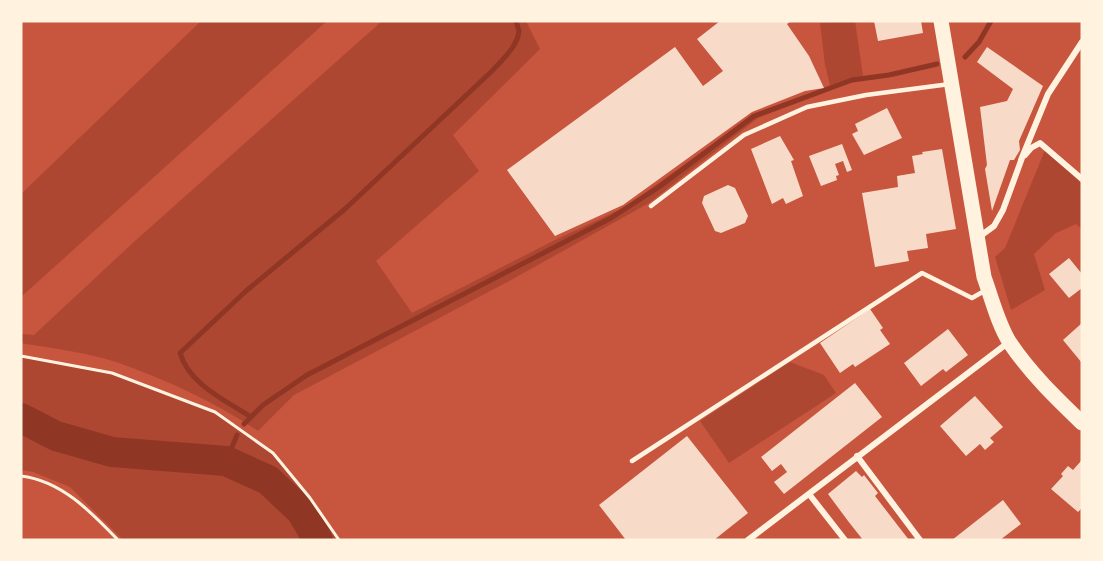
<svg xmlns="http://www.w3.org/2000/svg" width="1103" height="561" font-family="Jost,sans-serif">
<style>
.green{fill:#ae4732}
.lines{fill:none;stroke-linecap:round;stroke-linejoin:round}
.stream{stroke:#8f3625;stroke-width:5}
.river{stroke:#8f3625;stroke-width:30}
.building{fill:#f7dbc8}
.path{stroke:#fff3e0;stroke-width:3}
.service{stroke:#fff3e0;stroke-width:4.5}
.minor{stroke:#fff3e0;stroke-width:6}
.primary{stroke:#fff3e0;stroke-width:15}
</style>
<rect width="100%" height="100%" fill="#c8553d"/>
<!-- green -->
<path class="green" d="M201,21H327L21,297V194Z
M382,21H526L540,49L453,135L479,171L376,261L412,313L555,240L625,207L756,113L829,87L830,85L825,65L820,23L855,21L863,76L831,85L832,90L758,118L649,203L511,280L294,395L258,431C215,402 165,379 116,362C89,353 50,348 21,343V334L34,335L136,240Z
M1045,150L1082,184V229L1076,224L1056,233L1034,254L1045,290L1011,310L995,257L1005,248Z
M21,356L112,373L215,412L273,453L310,498L339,540H123L70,487L33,472L21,470Z
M790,362L824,375L836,393L729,463L700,421Z"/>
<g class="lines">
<!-- stream -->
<path class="stream" d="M965,57L979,42L991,21
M251,417C225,400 189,384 180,353L246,291L345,209L492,71C501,61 518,46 519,31C519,30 516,22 516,21
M244,424L263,405L307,375L611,218L659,187L754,116L852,80L889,75L937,64
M226,461L237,435"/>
<!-- river -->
<path class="river" d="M21,418L56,436L112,452L226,461L268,480L301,511L318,540"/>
</g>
<!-- building -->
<path class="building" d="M720,21H791L787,24L809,56L824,88L805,91L752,112L623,205L555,236L507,170L675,47L703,86L723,71L697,39Z
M874,21H921L923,33L878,41Z
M987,47L1043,86L1019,141L1020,150L1014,160H1010L992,211L985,169L987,165L980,107L1007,101L1013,89L977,62Z
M887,108L902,138L864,155L852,134L858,131L855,124Z
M780,136L794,160L791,161L803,196L786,204L783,198L772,204L751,149Z
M842,144L852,170L847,172L843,161L835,164L839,175L836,176L837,180L821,186L809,156Z
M942,149L956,229L926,234L928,248L907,251L909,261L875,267L862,193L898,187L897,176L915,173L912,156L923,154L922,152Z
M728,185L735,188L748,216L745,223L721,233L715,231L702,203L704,196Z
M1069,258L1082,274V288L1069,298L1049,274Z
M870,309L883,328L880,330L890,344L855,367L853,364L840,373L820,343Z
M1082,323V363L1063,340Z
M948,329L968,355L946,372L943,369L921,386L904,363Z
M855,383L882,417L784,494L774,482L787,472L781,464L772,471L761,457Z
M975,396L1003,427L990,438L994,442L985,450L980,444L966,456L940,426Z
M687,436L748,513L714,540H626L599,505Z
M1081,461L1082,508L1078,512L1051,489L1063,476L1061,474L1068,466L1073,470Z
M856,471L862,477L864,475L878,493L875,496L909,540H863L848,521L828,494Z
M1003,500L1021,524L1000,540H952Z"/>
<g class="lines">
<!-- path -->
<path class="path" d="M21,356L112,373L215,412L273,453L310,498L339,540
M21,476C62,481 91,512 118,540"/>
<!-- service -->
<path class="service" d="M651,206L744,135L807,107L866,95L950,84
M632,461L922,273L972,298L986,290"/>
<!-- minor -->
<path class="minor" d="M1025,155L1031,148L1040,143L1082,179
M1021,160L1048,94L1082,42
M979,237L994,226L1003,210L1022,158
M857,456L920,540
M809,494L845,540
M748,540L1009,342"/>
<!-- primary -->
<path class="primary" d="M941,21L984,277C992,299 998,324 1010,343C1030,373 1056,398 1082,423"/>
</g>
<!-- border -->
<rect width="1103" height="561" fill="none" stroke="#fff3e0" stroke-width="45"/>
</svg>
